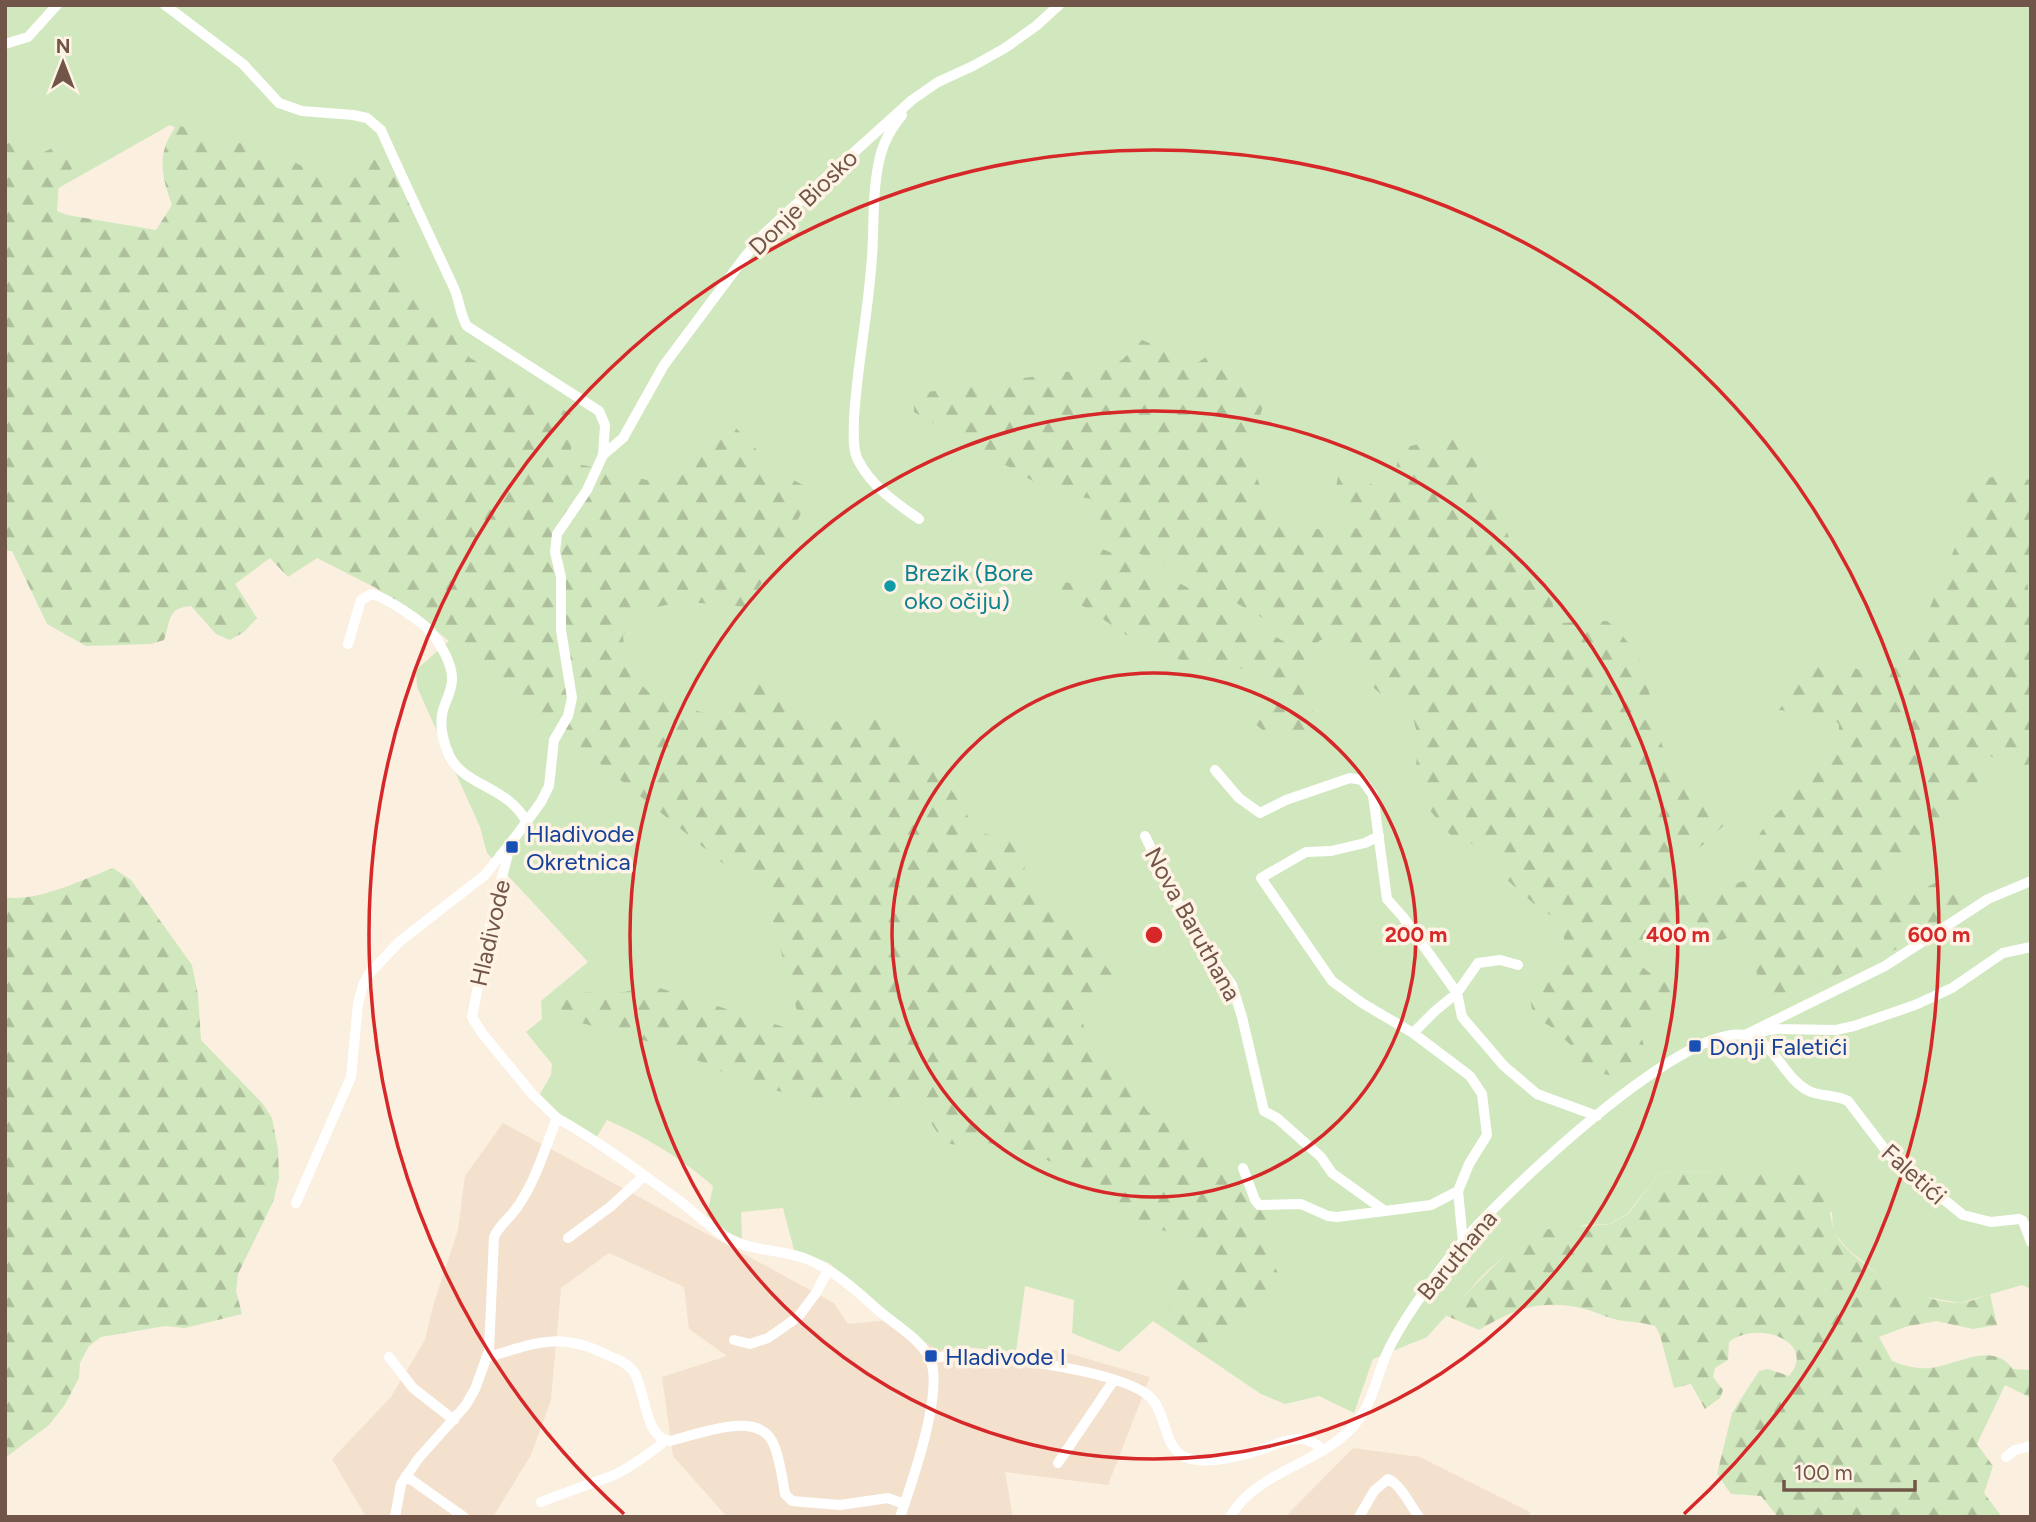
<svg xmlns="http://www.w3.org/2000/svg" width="2036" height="1522" font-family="Figtree,sans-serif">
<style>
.residential{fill:#f3e1ce}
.grass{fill:#d1e8be}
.forest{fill:url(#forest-firs)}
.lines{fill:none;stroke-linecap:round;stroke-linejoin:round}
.street{stroke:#fff;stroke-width:10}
.ring{fill:none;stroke:#d62828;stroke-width:3.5}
.culture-dot{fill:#0f9aa8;stroke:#fff3e5;stroke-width:2.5}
.transit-dot{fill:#1a4fb4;stroke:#fff3e5;stroke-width:2.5}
.labels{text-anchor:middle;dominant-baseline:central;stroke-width:7;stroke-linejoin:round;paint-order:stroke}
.street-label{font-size:24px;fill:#715548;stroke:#fff3e5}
.culture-label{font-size:24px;fill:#0d838f;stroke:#fff3e5;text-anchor:start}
.transit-label{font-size:24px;fill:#164399;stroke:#fff3e5;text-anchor:start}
.centre{fill:#d62828;stroke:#fff3e5;stroke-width:3.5}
.ring-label{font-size:21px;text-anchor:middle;font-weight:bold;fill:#d62828;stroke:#fff3e5;stroke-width:7;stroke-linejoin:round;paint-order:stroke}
</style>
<defs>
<pattern id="forest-firs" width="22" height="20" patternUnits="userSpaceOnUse" patternTransform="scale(1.75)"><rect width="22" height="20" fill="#d1e8be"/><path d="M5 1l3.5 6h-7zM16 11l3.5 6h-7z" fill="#aebf9c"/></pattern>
</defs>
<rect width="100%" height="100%" fill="#fbefdf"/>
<!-- residential -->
<path class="residential" d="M503,1123L834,1303L848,1324L890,1320L964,1355L1057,1350L1150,1377L1108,1485L1005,1472L1013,1517H727L673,1456L662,1377L727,1356L689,1329L684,1287L609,1253L561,1288L551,1400L531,1455L493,1517H366L332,1459L391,1397L425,1340L433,1306L458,1230L465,1176Z
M1353,1448L1420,1457L1530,1512V1517H1285Z"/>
<!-- grass -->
<path class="grass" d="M5,5H2031V1289L2022,1285L1960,1303L1920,1296L1885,1280L1849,1250L1833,1232L1832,1213L1780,1172L1675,1171L1658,1175L1628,1213L1610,1224L1584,1225L1504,1256L1483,1275L1427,1337L1373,1359L1354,1413L1319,1396L1285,1404L1261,1394L1153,1321L1119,1352L1072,1333L1074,1300L1025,1286L1016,1352L965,1347L938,1350L917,1337L829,1263L794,1250L783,1208L741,1212L742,1239L728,1232L707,1215L713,1186C681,1158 646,1137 607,1120L596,1138L558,1113L540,1094L551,1075L552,1064L526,1032L542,1019L541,1001L588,962L487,853L480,827L417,687L416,670L475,618L255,165L170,125L32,203L5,197Z"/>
<!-- forest -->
<path class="forest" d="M177,125L274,153L339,183L365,153L384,145L413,212L401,268L470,358L574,416L570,462L651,481L734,426L777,471L814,491L748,607C717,605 668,596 641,615C634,620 628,628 623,635C627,689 658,704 707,713L762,675C805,712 825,733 884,717L909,735L934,762L969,818L986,834L1029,845L1022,881L1079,930L1114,977L1113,986L1085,1006L1081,1017L1087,1037L1097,1052L1115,1062L1148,1112L1166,1121L1195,1131L1214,1157L1226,1180L1246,1194L1269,1196L1279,1223L1270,1229L1264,1248L1287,1289L1286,1296L1267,1297L1256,1303L1215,1355L1167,1323L1170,1314L1166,1279L1173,1270L1215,1280L1228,1275L1208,1242L1111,1217L1099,1185C1064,1168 1026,1147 987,1143C974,1142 955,1150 944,1140C935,1132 924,1110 917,1099L901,1097L823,1104L741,1080L668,1047L578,1022L559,1021L545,1004L586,992H625L650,985L803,1033L767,899L433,628L376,588L317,558L288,577L270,558L235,584L257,618L244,632L230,640L216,634L191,606C167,608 171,620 164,640L151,644L86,646L47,624L12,551H5V141L33,157L57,146L75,166L59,180L57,211L67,215L156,230L172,205C161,174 156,153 177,125Z
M1142,340L1197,363L1211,354L1232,362L1267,394C1254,434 1245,458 1265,497C1272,510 1282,521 1297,525C1318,532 1339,529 1361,528L1364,522L1336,487L1339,472L1348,469L1377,488L1393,487L1400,448L1474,433C1475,442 1479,453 1478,462C1478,467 1473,473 1472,478C1468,495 1478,509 1495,509C1519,545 1507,569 1552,593L1554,620L1560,623L1607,621L1617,629L1638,655L1645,674L1659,737L1669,762L1683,774L1694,779L1729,821C1719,829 1710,840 1700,847C1683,859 1666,868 1676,891L1693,893L1745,881L1754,870L1751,847L1763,829L1829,756L1839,741V724L1831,716L1779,710L1817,658L1886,677L1926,617L1959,538L1968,491L1978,479C1994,477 2016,473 2031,481V554L2026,574L2031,611V764L2020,770L1986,754L1974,793L1888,871L1885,884L1895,903L1953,874L1970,901L1901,947L1848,971L1766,1003L1744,932L1688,952L1677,936C1662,933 1648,933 1636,944C1633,979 1671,975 1675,991C1675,993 1673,1000 1673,1003L1653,1016L1640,1033L1650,1063L1631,1077C1611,1076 1595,1070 1576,1077L1567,1065L1573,1052V1047L1550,1026L1538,1020L1532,1009L1530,997L1537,985L1552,974L1566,945L1559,921L1533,903L1497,871C1494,829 1481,851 1459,840C1450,836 1442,826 1436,818C1431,811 1424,804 1420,796C1410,772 1424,742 1412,717C1407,707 1383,697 1374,688C1360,674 1353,654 1345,637L1320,640L1314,647L1165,563L1095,538L1092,499L1052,492L914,412V394L1107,366L1122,360Z
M1095,546L1165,575L1310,656L1312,709L1316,730L1312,739C1295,728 1290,727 1273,739L1253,722L1268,697L1265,688L1229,659L1217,674L1190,662L1153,653L1085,607L1037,590L1042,580L1092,585Z
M113,868L131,880L192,965L198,995L201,1040L263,1104L272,1118L278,1149L279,1178L273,1202L238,1274L236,1291L242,1314L185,1328L165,1326L101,1337L89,1346L80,1363L79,1378L64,1406L49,1425L5,1458V897C36,903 84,879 113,868Z
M1675,1171C1720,1173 1785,1165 1825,1181C1827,1190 1832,1230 1835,1234C1856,1267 1919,1303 1959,1303C1968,1303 1980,1297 1990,1294L1997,1325L1973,1329L1936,1321L1905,1327L1879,1337L1892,1361C1905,1366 1916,1369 1930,1368C1957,1366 1991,1340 2013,1369L2031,1370V1398L2005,1385L1977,1444L1993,1466L1984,1493L2002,1517H1778L1761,1496L1731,1494L1717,1474L1732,1413L1759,1371L1768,1369L1789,1376C1818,1342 1758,1319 1729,1342L1728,1360L1715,1368L1713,1377L1723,1390L1720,1398L1705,1409L1691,1384L1674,1388L1660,1335L1655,1326C1642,1322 1630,1322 1618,1320C1605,1317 1594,1311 1581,1308C1540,1299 1514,1309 1479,1330L1445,1315L1504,1256L1540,1230L1611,1224L1629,1213L1658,1175Z"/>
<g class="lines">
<!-- street -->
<path class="street" d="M165,5L243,64L279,103L302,111L353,115L367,118L381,130C404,182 429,234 453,286C460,299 459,314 467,326L599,411L605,425L603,455
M5,44L28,37L57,5
M902,115C892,128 884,140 880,157C871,194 875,232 871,269C867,319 857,368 854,418C854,431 852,449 858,460C871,486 896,503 919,519
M348,644L361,600L372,594C387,598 420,620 431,632C440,643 453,665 452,680C452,690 446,700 443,710C439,725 443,743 450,757C465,786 508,787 526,821
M1215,770L1239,798L1260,813L1286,800L1350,778L1362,780L1373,795L1387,899L1403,917L1457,993L1462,1017L1504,1066L1537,1094L1597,1116
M1145,836L1188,924L1232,985L1242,1017L1264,1111L1277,1118L1321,1157L1332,1173L1385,1211L1431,1205L1458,1191
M1379,836L1365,843L1331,851L1306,852L1261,878L1332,981L1362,1003L1413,1033L1470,1076L1482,1094L1487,1135L1469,1164L1458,1191L1463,1242
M510,846L492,916L472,1017L482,1033L533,1095L557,1118
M1759,1032L1776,1029L1836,1030L1854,1026L1915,1005L1952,988L2003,953L2031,947
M1413,1033L1435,1011L1457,993L1478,963L1500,960L1518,965
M1745,1035L1885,966L1988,899L2031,881
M1243,1168L1255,1200L1259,1205L1301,1204L1328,1216L1337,1217L1385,1211
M296,1203L351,1077L358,1004L363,985L369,974L399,942L485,875L516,836L541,802L549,786L554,740L568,716L572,698L561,630V577L555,552L557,534L587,490L603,455L623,438L664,365L744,258L763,235L791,209L912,100L938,82L973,66L1005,48L1036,26L1059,5
M568,1238L610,1207L644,1176
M734,1340L750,1344L768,1338L798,1317L816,1293L828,1270
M389,1357L413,1388L454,1420
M486,1358C535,1343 559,1331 607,1355C617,1359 628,1363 634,1372C646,1391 644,1438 670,1441C696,1435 756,1410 772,1441C778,1451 783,1481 785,1494L792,1501L840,1505L888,1498L904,1504
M930,1358C942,1357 955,1355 967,1355C1005,1357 1129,1372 1152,1399C1168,1417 1163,1453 1191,1459C1211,1464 1240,1456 1260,1450C1273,1446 1286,1438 1300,1439C1310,1439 1317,1445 1324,1450
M2006,1457L2015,1450L2031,1446
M1058,1463L1114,1380
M406,1476L464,1517
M541,1502C564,1493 587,1485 609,1477C624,1472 653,1451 665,1441
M395,1517L401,1484L418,1459L466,1405L475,1389L489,1351L494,1237C500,1224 511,1217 518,1206C536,1180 545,1148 557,1118C600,1142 641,1173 681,1202C696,1214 711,1228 727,1238C753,1252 783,1249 809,1260C835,1271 858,1292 878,1310C894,1324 919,1338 929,1357C946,1387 911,1485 900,1517
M1230,1517C1258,1468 1327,1464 1359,1419C1373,1400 1377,1376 1386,1355C1394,1337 1404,1321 1415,1305C1430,1283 1446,1261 1463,1241C1505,1193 1681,1024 1745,1035C1773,1039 1783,1077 1807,1090C1819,1097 1835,1094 1848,1101L1890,1156L1963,1215L1991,1222L2019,1219L2023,1221L2031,1242
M1359,1517L1374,1491L1388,1479C1401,1485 1410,1505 1419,1517"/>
</g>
<!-- distance rings -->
<g class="ring">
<circle cx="1154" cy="935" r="262"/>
<circle cx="1154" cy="935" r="524"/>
<path d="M624 1514A785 785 0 1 1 1684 1514"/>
</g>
<!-- markers -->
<circle class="culture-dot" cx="890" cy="586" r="7"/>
<g class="transit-dot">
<rect x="505" y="840" width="14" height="14" rx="3.5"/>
<rect x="1688" y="1039" width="14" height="14" rx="3.5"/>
<rect x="924" y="1349" width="14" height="14" rx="3.5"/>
</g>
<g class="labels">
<!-- street labels -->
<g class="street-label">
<text transform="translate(803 202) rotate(-44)">Donje Biosko</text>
<text transform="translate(1193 924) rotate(61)">Nova Baruthana</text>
<text transform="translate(490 933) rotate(-77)">Hladivode</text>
<text transform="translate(1914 1174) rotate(42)">Faletići</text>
<text transform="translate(1457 1255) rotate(-50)">Baruthana</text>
</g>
<!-- culture labels -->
<g class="culture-label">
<text x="904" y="572">Brezik (Bore<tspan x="904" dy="28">oko očiju)</tspan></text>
</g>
<!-- transit labels -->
<g class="transit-label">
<text x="526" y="833">Hladivode<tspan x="526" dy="28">Okretnica</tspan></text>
<text x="1709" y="1046">Donji Faletići</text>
<text x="945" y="1356">Hladivode I</text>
</g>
</g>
<circle cx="1154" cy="935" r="10" class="centre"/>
<g class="ring-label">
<text x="1416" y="942">200 m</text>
<text x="1678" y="942">400 m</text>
<text x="1939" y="942">600 m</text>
</g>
<!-- border -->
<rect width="2036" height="1522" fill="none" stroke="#715548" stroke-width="14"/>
<!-- north arrow -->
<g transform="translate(63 63)" stroke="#fff3e5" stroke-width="5" paint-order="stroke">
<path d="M0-5L12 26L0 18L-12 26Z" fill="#715548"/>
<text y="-10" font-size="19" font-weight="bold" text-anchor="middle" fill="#715548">N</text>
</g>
<!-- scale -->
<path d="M1784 1480v10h131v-10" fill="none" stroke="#715548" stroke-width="3.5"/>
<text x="1794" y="1480" font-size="21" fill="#715548" stroke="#fff3e5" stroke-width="5" paint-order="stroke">100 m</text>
</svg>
